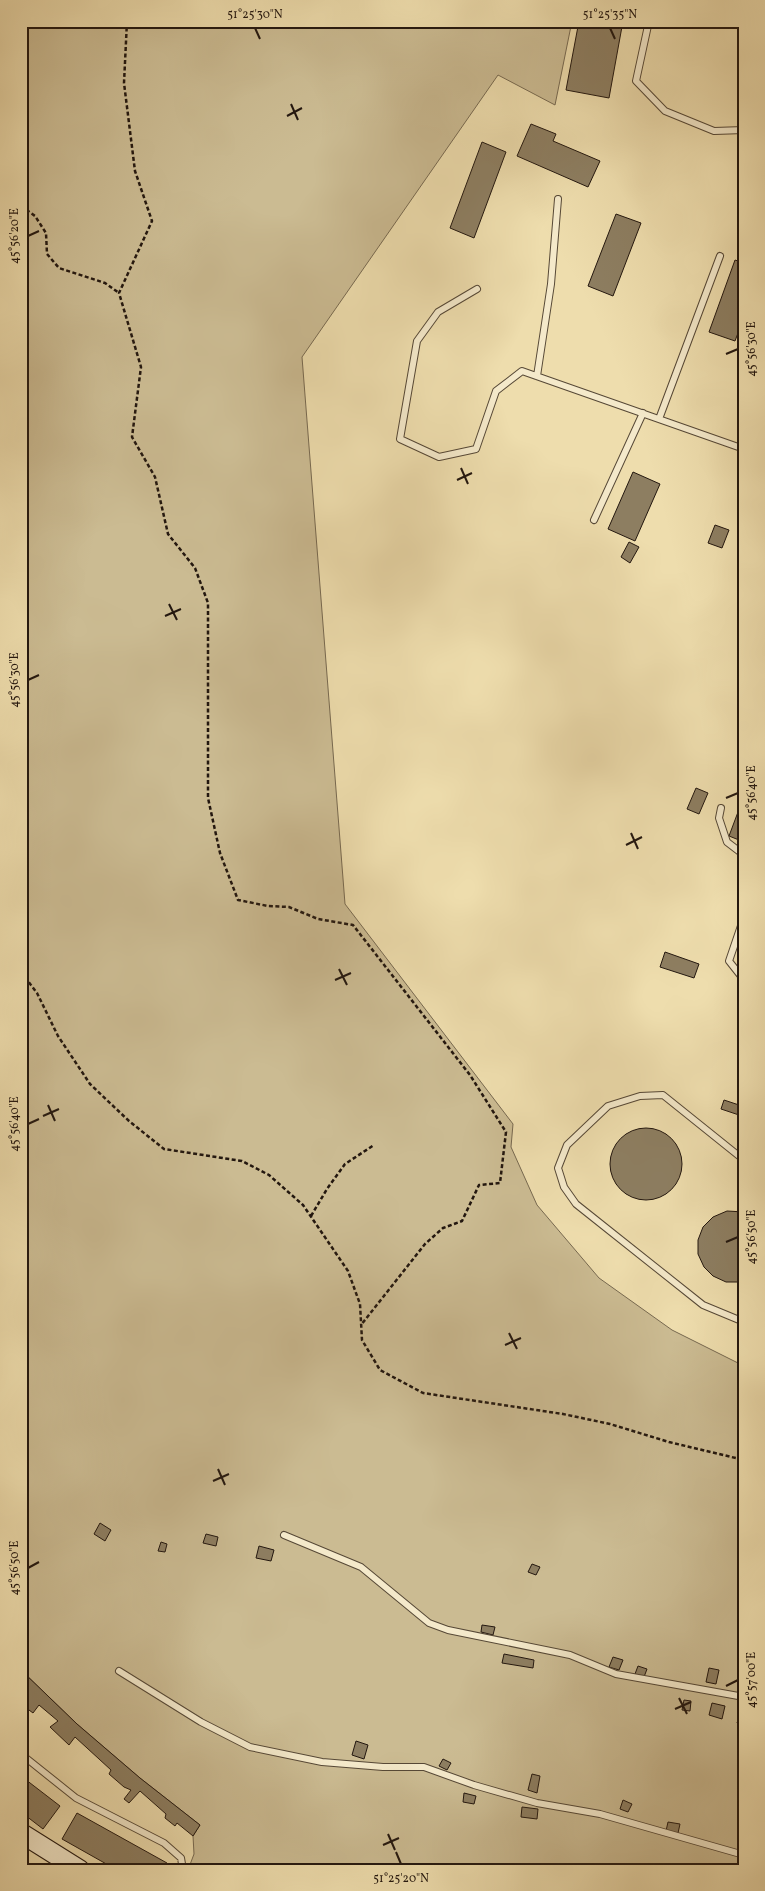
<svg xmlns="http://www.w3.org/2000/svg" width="765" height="1891" font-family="Vollkorn,serif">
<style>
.green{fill:#cbbb92;stroke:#776950}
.building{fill:#8d7e61;stroke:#23170f}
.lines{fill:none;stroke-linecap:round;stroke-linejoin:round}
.lane-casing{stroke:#564836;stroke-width:8}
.secondary-casing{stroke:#23170f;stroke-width:21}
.path{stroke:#23170f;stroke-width:2.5;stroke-dasharray:4 2.5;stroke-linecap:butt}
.lane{stroke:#f4e9ca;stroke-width:6}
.secondary{stroke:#f4e9ca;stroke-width:19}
.ticks{fill:none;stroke:#23170f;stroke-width:2}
.neatline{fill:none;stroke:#23170f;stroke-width:2}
.ticks-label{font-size:12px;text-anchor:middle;fill:#23170f}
</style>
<rect width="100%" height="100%" fill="#eeddad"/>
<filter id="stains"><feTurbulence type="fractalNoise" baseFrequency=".004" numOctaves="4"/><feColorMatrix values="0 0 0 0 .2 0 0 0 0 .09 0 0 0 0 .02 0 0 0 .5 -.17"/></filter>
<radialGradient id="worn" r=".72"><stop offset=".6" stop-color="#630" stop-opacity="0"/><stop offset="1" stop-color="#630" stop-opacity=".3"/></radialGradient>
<!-- green -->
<path class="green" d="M21,21H572L555,105L498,75L302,357L345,904L513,1124L511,1147L537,1205L599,1278L672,1330L744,1366V1870H188L194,1854L193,1836L200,1825L140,1778L77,1724L21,1670Z"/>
<!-- building -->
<path class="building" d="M579,21H623L609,98L566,90Z
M531,124L556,134L553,141L600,161L588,187L517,156Z
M482,142L506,152L474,238L450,228Z
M616,214L641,223L613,296L588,286Z
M735,260L744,263V317L735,341L709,332Z
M633,472L660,484L635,541L608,529Z
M715,525L729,530L722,548L708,543Z
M629,542L639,547L630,563L621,557Z
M696,788L708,793L699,814L687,809Z
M744,796V842L729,836Z
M665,952L699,964L694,978L660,967Z
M724,1100L742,1106L739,1115L721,1109Z
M610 1164a36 36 0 1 1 72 0a36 36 0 1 1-72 0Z
M727,1211L744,1212V1281L739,1282H726L713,1276L704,1267L698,1254V1240L703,1227L713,1217Z
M100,1523L111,1530L105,1541L94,1534Z
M206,1534L218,1537L216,1546L203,1543Z
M161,1542L167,1544L165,1552L158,1551Z
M259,1546L274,1550L271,1561L256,1558Z
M532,1564L540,1567L536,1575L528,1572Z
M482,1625L495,1627L493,1635L481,1632Z
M504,1654L534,1660L533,1668L502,1663Z
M613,1657L623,1660L619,1670L609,1667Z
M638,1666L647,1669L644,1677L635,1674Z
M709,1668L719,1670L716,1684L706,1682Z
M21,1670L77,1724L140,1778L200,1825L193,1836L177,1823L175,1826L165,1818L166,1814L140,1791L129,1803L124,1799L131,1790L124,1787L109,1774L111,1770L75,1737L69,1745L50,1727L58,1721L39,1705L33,1713L21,1704Z
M684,1700L691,1701L690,1711L682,1710Z
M712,1703L725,1706L722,1719L709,1715Z
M741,1711L744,1712V1725L737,1723Z
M356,1741L368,1745L364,1759L352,1755Z
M443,1759L451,1763L447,1770L439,1766Z
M532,1774L540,1776L537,1793L528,1790Z
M21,1776L60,1806L43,1829L21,1812Z
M464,1793L476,1796L474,1804L463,1802Z
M623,1800L632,1804L628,1812L620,1809Z
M522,1807L538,1809L537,1819L521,1817Z
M77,1813L167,1863L164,1870H117L62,1839Z
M668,1822L680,1824L678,1833L666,1831Z"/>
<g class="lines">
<!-- lane casing -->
<g class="lane-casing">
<path id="lane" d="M649,21L636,81L665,111L714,131L744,130
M477,289L438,312L417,341L400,439L439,457L476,449L496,391L522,371L744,449
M537,376L551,284L558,199
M659,419L720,256
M594,520L643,413
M721,808L719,818L727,842L744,855
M744,917L729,961L744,980
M744,1160L663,1095L640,1096L608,1106L567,1145L558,1168L564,1187L576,1204L703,1305L744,1322
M284,1535L361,1567L429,1623L448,1630L570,1655L616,1674L744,1697
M119,1671L201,1722L250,1747L322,1762L383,1767H424L474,1785L537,1803L600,1814L744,1855
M21,1754L76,1798L164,1843L181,1858L183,1870"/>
</g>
<!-- secondary casing -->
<g class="secondary-casing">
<path id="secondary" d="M21,1833L80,1870"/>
</g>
<!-- path -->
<path class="path" d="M127,21L124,83L135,171L152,221L119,293L141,367L132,437L155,477L168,534L195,568L208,603V798L220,853L238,900L268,906L289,907L318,919L353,925L470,1075L506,1132L500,1183L479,1185L462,1221L443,1228L425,1244L361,1325
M21,206L35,216L46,233L47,254L59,268L105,283L119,293
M21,972L37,993L58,1036L90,1084L129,1121L164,1149L242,1161L269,1175L303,1205L348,1271L360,1304L362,1340L380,1370L423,1393L563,1414L610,1424L669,1442L744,1460
M311,1216L327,1189L345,1164L374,1145"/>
<!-- lane -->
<use href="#lane" class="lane"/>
<!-- secondary -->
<use href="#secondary" class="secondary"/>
</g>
<!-- ticks -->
<path class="ticks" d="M255,28L260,39M610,28L615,39M291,104L298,120M287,116L302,108M28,236L39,231M726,354L738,349M461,468L468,484M457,480L472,473M169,604L177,620M165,616L181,609M28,680L39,675M726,798L738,793M631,833L638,849M626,845L642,837M339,969L347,985M335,980L351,973M48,1105L55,1121M43,1116L59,1109M28,1124L39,1119M726,1242L738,1237M509,1333L517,1349M505,1345L521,1338M218,1469L225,1485M213,1481L229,1474M28,1568L39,1562M726,1686L738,1680M679,1698L687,1714M675,1709L691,1702M388,1834L395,1850M383,1845L399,1838M396,1852L401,1864"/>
<!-- margin -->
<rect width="765" height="1891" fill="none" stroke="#eeddad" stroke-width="55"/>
<rect x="28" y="28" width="710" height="1836" class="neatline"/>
<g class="ticks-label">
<text x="255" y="18">51°25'30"N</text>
<text x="610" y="18">51°25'35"N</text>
<text transform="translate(14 236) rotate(-90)" y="4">45°56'20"E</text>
<text transform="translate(751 349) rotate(-90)" y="4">45°56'30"E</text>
<text transform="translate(14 680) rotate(-90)" y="4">45°56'30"E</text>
<text transform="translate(751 793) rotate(-90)" y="4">45°56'40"E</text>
<text transform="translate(14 1124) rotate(-90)" y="4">45°56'40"E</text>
<text transform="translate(751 1237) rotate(-90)" y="4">45°56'50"E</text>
<text transform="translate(14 1568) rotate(-90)" y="4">45°56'50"E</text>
<text transform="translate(751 1680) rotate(-90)" y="4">45°57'00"E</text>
<text x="401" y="1882">51°25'20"N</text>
</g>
<rect width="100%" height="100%" filter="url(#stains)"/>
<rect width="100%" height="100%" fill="url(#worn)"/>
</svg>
